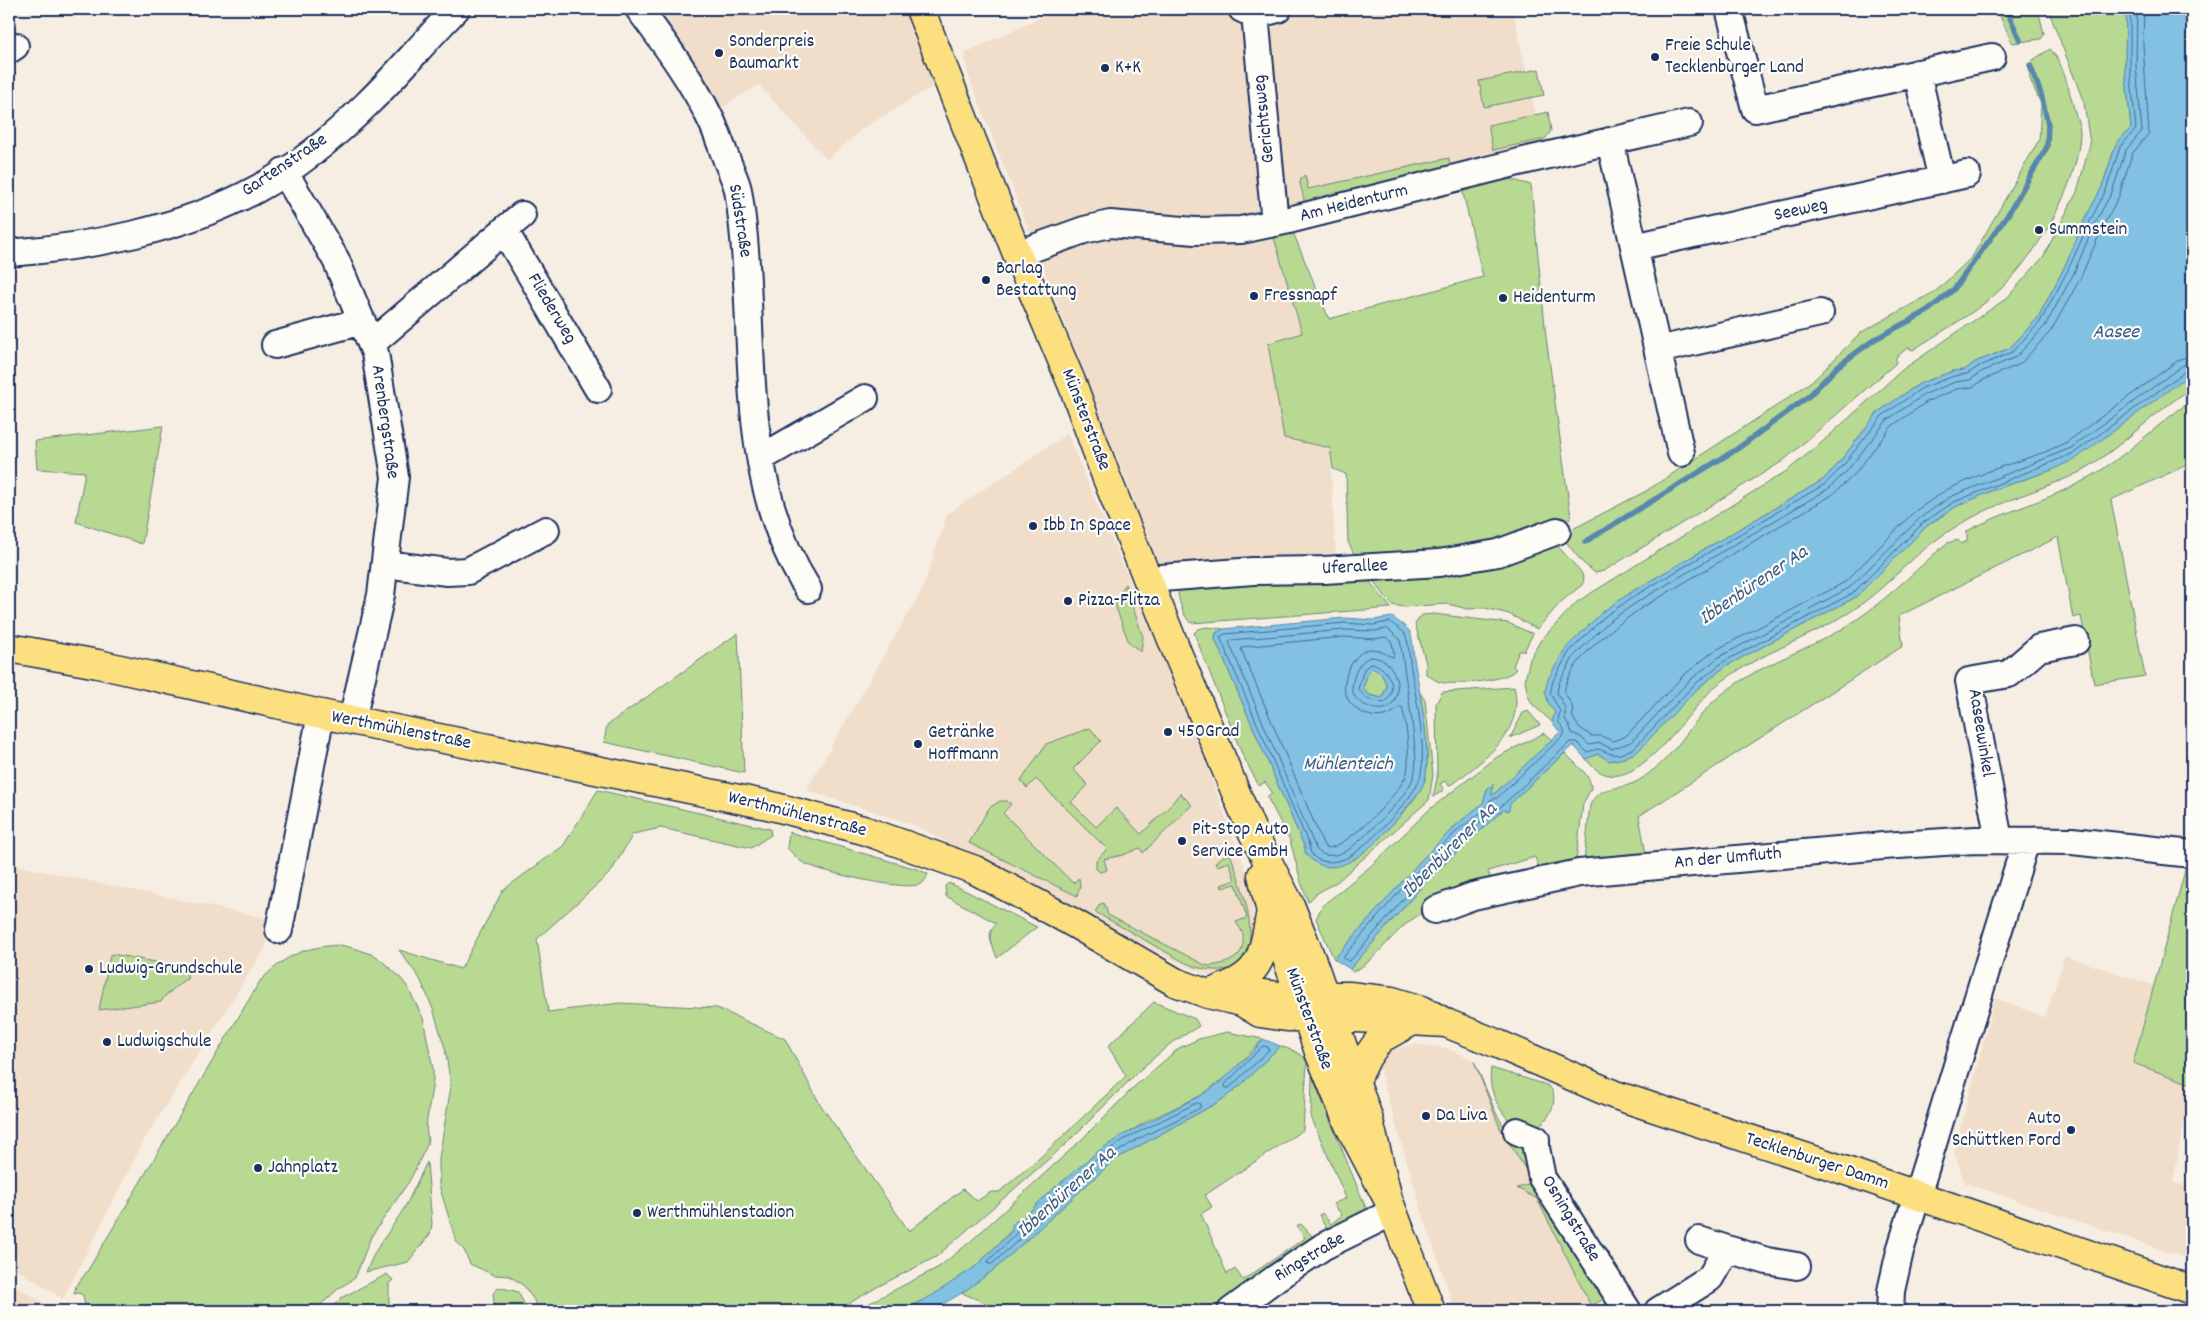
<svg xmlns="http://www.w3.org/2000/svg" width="2201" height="1320" font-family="Dekko,sans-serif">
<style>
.built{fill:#f0deca}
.green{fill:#b8d992;stroke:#6a8478}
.water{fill:#82c1e2;stroke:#5987ad;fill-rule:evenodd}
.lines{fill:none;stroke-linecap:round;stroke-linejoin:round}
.shore{stroke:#446993;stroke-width:1}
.stream{stroke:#5987ad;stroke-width:5.5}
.minor-casing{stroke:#1b2f5e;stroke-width:30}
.major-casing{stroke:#1b2f5e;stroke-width:31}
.minor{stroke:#fdfcf7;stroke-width:26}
.major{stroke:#fce080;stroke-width:28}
.poi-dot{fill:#1b2f5e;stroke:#fdfcf7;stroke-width:2}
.labels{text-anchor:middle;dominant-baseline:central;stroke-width:4.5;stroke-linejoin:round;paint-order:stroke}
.poi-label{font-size:19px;fill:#1b2f5e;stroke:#fdfcf7;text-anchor:start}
.street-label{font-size:19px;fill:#1b2f5e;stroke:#fdfcf7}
.water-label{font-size:20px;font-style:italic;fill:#3a5b86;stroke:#fdfcf7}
</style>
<rect width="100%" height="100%" fill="#f7eee3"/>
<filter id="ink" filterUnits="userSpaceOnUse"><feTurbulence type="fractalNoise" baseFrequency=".02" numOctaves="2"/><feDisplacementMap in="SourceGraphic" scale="10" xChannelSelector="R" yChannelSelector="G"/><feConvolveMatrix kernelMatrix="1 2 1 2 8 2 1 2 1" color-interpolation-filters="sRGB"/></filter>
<g filter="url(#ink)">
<!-- built -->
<path class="built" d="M651,9H905L937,84L862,129L827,160L759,85L718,110Z
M1058,9H1214L1243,24L1269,31L1296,9H1513L1542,145L1281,212L1315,333L1268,344L1284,438L1330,448L1336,561L1161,570L967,72L965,53Z
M1067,434L1193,729L1253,890L1252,934L1234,970L1208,975L1177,962L914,825L806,790L923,588L947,514Z
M9,864L271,919L265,948L146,1137L63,1299L9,1264Z
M2065,956L2156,986L2133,1063L2191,1084L2173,1183L2192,1187V1260L1965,1183L1954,1152L1995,998L2045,1017Z
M1415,1044L1446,1048L1474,1060L1499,1124L1607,1298L1583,1311H1455L1421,1209L1378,1066L1388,1052L1394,1048Z
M9,1282L57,1311H9Z"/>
<!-- green -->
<path class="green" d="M1997,9H2038L2044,34L2041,39L2012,43Z
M2048,9H2126L2125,67L2131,128L2116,144L2102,187L2085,219L2063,270L2037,319L2010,348L1975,362L1965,370L1953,371L1919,384L1878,412L1838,464L1823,480L1633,591L1549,704L1555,712L1552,722L1533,705L1528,696L1525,680L1530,659L1540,641L1577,602L1788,470L1821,443L1902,370L2007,298L2043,257L2077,192L2090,144L2084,103Z
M2050,49C2063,62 2068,87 2073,105C2075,114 2080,125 2080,134C2078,190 2029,269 1986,302C1963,320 1937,334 1913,350L1908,348L1896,357V363L1783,461L1604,571L1595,573L1581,561L1564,539L1565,533L1646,491L1781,403L1816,378L1860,333L1936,291L1972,257L2039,140L2041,104L2030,79L2029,68L2033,60Z
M1539,69L1544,95L1484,107L1479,81Z
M1548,112L1551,131L1545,139L1493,150L1488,125Z
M1449,158L1450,167L1305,204L1300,183L1301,178L1305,175L1308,189Z
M1503,177L1531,185L1546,337L1571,518L1528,534L1449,553L1365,557L1354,554L1348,542L1346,474L1333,469L1330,448L1284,438L1268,344L1302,333L1273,234L1292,230L1329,319L1483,277L1462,189Z
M2192,373V388C2153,413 2121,448 2080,472C2065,480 2048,485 2031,492C2001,503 1971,516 1943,535C1909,558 1883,592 1847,614C1807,639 1760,653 1721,682C1688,705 1629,817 1586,759L1598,754L1610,761L1624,758L1697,689L1726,666L1856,597L1927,526L1957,506L1996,489L2052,470Z
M2191,401L2192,404V474L2187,465L2111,500L2145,676L2094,684L2081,616L2073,618L2058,537L1899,616L1903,646L1639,816L1646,854L1584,862L1590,805C1600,785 1614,791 1631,784C1637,782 1643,778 1648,774C1678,754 1694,716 1722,694C1758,665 1803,652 1842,629C1881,606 1913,572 1947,543L1958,540L1961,544L1967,541V531C2005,511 2046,501 2083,481C2123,460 2154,426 2191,401Z
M163,426L142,544L76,522L85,472L37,469L35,441Z
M1555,543L1581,572L1584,580L1582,585L1563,600L1537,629L1509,614L1485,608L1468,609L1447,604L1404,607L1392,605L1371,578Z
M1365,576L1391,608L1192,623C1183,618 1180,603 1178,594L1182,587Z
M1125,584L1143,637L1141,652L1129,643L1115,605Z
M1434,614L1508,623L1533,634L1524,651H1519L1513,666L1516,669C1508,681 1455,686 1440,682C1435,681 1430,676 1426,674V663L1415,624L1422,615Z
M1207,627L1223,629L1216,633L1215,639L1305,848L1354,860C1372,845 1420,801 1425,779C1431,751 1423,721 1420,693L1425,700L1433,775L1429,800L1338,881L1316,894L1308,902L1301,882L1290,840L1267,797L1272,792L1265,782L1259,786L1242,754L1194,633L1198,629Z
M738,633L744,773L604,742L607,725Z
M1372,667L1381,673L1387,686L1382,698L1369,695L1363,688L1368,672Z
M1514,687C1526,732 1481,763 1449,786L1445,781L1440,784L1444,790L1433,797L1437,778L1436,704L1442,692Z
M1528,711L1540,725L1510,738L1523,713Z
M1090,728L1101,741L1073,769L1088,785L1071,802L1096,827L1116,808L1141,834L1168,808L1180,793L1192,805L1143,853L1140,848L1123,855L1104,859L1107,870L1100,872L1096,869V861L1107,849L1036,779L1027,788L1021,781L1046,744Z
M1544,733L1552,740L1491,797L1487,789L1483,803L1454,827L1423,858L1334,959L1316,919L1322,906L1372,865L1430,809L1497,757Z
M1565,753L1584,772L1590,781L1591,788L1583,804L1576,861L1540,872L1535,857L1488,871L1493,886C1462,897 1430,904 1405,925C1387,940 1375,961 1353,972L1350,969L1430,877Z
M598,790L770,829L771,835L751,848L661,828L633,834L611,872L537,939L548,1012L620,1003L717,1008L785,1039L820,1104L909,1231L963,1189L977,1201L991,1192H999L1043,1155L1126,1076L1108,1046L1154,1002L1195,1019L1199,1026L1170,1044L1141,1069L1066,1144L936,1257L879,1286L853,1301L840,1311H537L534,1300L524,1286L510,1276L494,1275L470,1264L464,1250L456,1241L439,1185V1158L451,1086L445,1048L433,1009L420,979L399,950L461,969L503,890L563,846Z
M1000,801H1007L1011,804L1003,813L1073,883L1079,878L1080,887L1077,896L969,843L989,808Z
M789,832L917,869L928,874C926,879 924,884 918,885C901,890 820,872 804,863C797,860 792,852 787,848Z
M1230,853C1243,890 1280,986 1200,968C1187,965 1174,956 1162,950C1140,937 1118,925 1095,912L1100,904L1104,903L1108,915L1207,966C1222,965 1244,960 1243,941C1243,938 1244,935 1242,932C1241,929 1238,926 1236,922L1247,918L1236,884L1222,888L1221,885L1235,880L1229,862L1217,866L1215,864L1218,859Z
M2187,863L2192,864L2191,1084L2133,1063Z
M949,883L956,886L1037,927L997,958C992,943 985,936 996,923L946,896L945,886Z
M340,945L354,948L376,956L398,975L407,986L423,1018L433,1069V1081L426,1126L428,1143L410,1180L371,1237L355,1278L338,1289L314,1311H86L83,1295L78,1293L74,1294L76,1286L88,1270L260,981C286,955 303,947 340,945Z
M112,954L188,968L187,980H184L164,997L161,1002L99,1010L110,955Z
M1227,1032L1263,1039L1233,1071L1202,1095L1147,1121L1100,1150L1045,1196L975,1267L933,1295L944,1305L934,1311H857L875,1300L939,1267L971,1241L1079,1142L1135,1086L1179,1048L1199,1039Z
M1280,1046C1290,1050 1301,1051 1307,1062L1303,1130L1205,1195L1212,1207L1201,1214L1227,1274L1235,1269L1243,1280L1305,1238L1297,1226L1301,1224L1313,1237L1311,1242L1207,1311H1005L962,1293L996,1268L1114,1160L1220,1101L1241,1085Z
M1474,1061L1497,1115L1505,1128L1522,1143L1609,1296L1591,1306L1537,1199L1517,1188L1534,1183L1500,1128Z
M1491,1068L1547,1085C1561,1094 1551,1119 1539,1125C1531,1128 1523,1128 1515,1127C1500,1112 1487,1091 1491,1068Z
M1312,1076L1368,1213L1328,1232L1319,1215L1322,1213L1331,1224L1342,1215L1333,1204L1346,1198L1311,1117Z
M427,1162L432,1224L430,1234L408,1262L366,1272L375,1252L405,1207Z
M387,1274L393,1280L389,1283V1311H328L341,1298Z
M499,1287L518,1292L528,1311H495L493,1293Z"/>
<!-- water -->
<path class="water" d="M2126,9H2192V373L2077,458L2052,470L1996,489L1957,506L1927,526L1856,597L1726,666L1697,689L1637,752L1624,758L1609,761L1598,754L1586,759L1573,745L1510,804L1509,811L1503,810L1430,877L1350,969L1334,959L1423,858L1454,827L1483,803L1487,789L1493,784L1492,796L1560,732L1552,722L1555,712L1549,704L1545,692L1548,679L1565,649L1601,613L1633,591L1823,480L1838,464L1878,412L1919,384L1953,371L1965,370L1975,362L2010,348L2037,319L2063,270L2085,219L2102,187L2116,144L2131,128L2125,67Z
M1392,617C1397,621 1406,626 1410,632C1413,638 1413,651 1414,658C1419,689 1432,750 1425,779C1422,791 1409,804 1401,814C1380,839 1336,892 1305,853V848L1215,639L1216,633L1223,629L1345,618L1373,620ZM1372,668L1381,673L1387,686L1382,698L1369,695L1363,688L1368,672Z
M1263,1039L1280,1046L1241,1085L1220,1101L1114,1160L996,1268L962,1293L931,1311H900L933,1295L975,1267L1012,1231V1225L1016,1221L1023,1219L1045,1196L1100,1150L1121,1136L1202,1095L1219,1083L1253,1052Z"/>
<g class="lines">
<!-- shore -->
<path class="shore" d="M2130,9V67L2136,129L2120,147L2106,190L2090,221L2067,272L2040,322L2012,352L1978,367L1967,374L1954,376L1922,388L1882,416L1842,467L1825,484L1636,595L1604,617L1569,652L1553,681L1550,693L1560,711L1558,721L1564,729V735L1497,798L1490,800C1485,813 1467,822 1457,831C1416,869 1381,914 1344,956V959L1350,961L1426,873L1484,819L1504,804L1570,742H1577L1587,752L1598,749C1617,756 1615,757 1634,748L1694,685L1723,662L1853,593L1924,522L1954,502L2074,453L2187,370L2192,369
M2137,9L2136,66L2142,131L2126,150L2112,192L2095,223L2073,275L2045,326L2016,357L1981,372L1970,380L1955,382L1925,394L1887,420L1847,471L1828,489L1639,601L1608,622L1574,656L1559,683L1557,693L1565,708V719L1570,727L1572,733L1581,737L1589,745L1600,743L1612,749L1631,742L1690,680L1719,657L1849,588L1920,518L1950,497L2071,448L2183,365L2192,363
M2144,9L2143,45L2149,133L2132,154L2119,196L2103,226L2080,279L2051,331L2020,364L1985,379L1973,387L1957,389L1928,401L1892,426L1853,476L1832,495L1643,607C1616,626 1570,657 1564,692L1572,705L1573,718L1579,727L1591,736H1601L1613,741L1626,736L1684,675L1714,651L1845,582L1914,512L1946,490L1989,471L2045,452L2067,442L2180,359L2192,355
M1390,622C1394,625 1402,630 1405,634C1409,641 1410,666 1412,675C1417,700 1427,755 1420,778C1414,798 1370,843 1352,855C1342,861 1330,864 1319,860C1312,857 1310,852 1309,845L1220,637L1225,634L1344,623L1373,625Z
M1388,629L1400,639C1404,669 1409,699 1413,730C1414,744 1418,762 1414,776C1407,798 1368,833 1351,848C1341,855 1325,860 1316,849L1229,642L1231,640L1344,630L1374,631Z
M1344,637L1374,639L1386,637L1392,642L1394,654L1393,657C1386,655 1379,649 1371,649C1354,650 1340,680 1346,695C1354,716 1384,725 1399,707H1402C1407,724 1410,756 1407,773C1402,792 1348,847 1328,848L1324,846L1241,649L1243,647Z
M1371,657C1405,658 1407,719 1372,708C1362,705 1356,700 1352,691C1352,678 1358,660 1371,657Z
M1372,663C1389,668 1400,690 1384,703L1367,699L1358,689L1364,669Z
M1263,1046L1268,1047L1269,1050L1229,1088H1226L1225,1085Z
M1197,1103L1200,1104V1108L1138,1139L1111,1156L992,1264H988V1261L1016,1234L1019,1226L1026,1223L1049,1200L1103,1154L1123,1140Z"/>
<!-- stream -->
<path class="stream" d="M2006,9L2020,40
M1585,542L1737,449L1809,396L1838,366L1875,339L1926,312L1954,289L2007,216L2047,147L2048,124L2041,94L2030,65"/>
<!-- minor casing -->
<g class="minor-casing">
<path id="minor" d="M639,9C665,44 692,80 711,120C717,132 721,146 726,158C730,169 736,180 738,190C760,322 732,471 808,589
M1242,9L1255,15L1278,9
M1729,9L1755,109L1992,57
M1255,15L1275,223
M9,50L15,46
M1917,73L1942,180
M1610,141L1681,453
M284,171L336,260L375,353L395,477L381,595L352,720
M504,230L598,389
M1634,247L1967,174
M9,253C91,247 184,229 257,189C298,167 336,135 368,103C399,73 426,39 456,9
M1017,254L1084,230L1110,224L1195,231L1241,230L1289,220L1519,162L1689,123
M371,344L522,215
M275,345L362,321
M1658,350L1820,313
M761,458L865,398
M385,564L447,572L468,571L546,530
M1148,579L1253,571L1324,570L1439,563L1498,553L1557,531
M1999,840L1969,681L2009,674L2039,648L2076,641
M1435,910L1473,896L1579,873L1883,846L1975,840L2072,841L2192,854
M279,930L321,714
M1517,1131L1536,1139V1148L1542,1178L1628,1311
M1699,1240L1727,1249
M1231,1311L1276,1278L1324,1246L1393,1212
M1658,1311L1710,1278L1727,1249L1767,1261L1797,1266
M1890,1311L1891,1291L1900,1251L2026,841"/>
</g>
<!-- major casing -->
<g class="major-casing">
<path id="major" d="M920,9L1017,254L1073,386L1106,476L1179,657L1252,831L1290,905L1312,961L1368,1117L1388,1199
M9,648L98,664L321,714L768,805L863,830L975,870L1070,921L1175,982L1208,994L1242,1002L1260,1013L1287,1017L1357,1018L1446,1023
M1262,875L1271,912L1319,1052L1349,1125L1388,1199L1431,1311
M1208,994C1257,976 1261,968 1270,916
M1242,1002L1262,994L1279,996H1349L1392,1001L1422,1010L1446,1023L1498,1044L1615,1095L1823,1163L2192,1290
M1355,1082L1367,1057L1380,1039L1411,1022"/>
</g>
<!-- minor -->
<use href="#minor" class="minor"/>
<!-- major -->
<use href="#major" class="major"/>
</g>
</g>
<!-- markers -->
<g class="poi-dot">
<circle cx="719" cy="53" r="5"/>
<circle cx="1655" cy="57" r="5"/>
<circle cx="1105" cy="68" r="5"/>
<circle cx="2039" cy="230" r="5"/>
<circle cx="986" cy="280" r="5"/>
<circle cx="1254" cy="296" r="5"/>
<circle cx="1503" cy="298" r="5"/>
<circle cx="1033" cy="526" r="5"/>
<circle cx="1068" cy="601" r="5"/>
<circle cx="1168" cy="732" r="5"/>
<circle cx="918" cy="744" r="5"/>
<circle cx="1182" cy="841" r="5"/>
<circle cx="89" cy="969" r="5"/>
<circle cx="107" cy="1042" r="5"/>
<circle cx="1426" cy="1116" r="5"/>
<circle cx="2071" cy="1130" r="5"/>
<circle cx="258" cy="1168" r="5"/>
<circle cx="637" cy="1213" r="5"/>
</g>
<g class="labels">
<!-- poi labels -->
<g class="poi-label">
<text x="729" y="42">Sonderpreis<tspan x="729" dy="22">Baumarkt</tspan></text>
<text x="1665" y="46">Freie Schule<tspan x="1665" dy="22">Tecklenburger Land</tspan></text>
<text x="1115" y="68">K+K</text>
<text x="2049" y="230">Summstein</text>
<text x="996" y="269">Barlag<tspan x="996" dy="22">Bestattung</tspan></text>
<text x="1264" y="296">Fressnapf</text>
<text x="1513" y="298">Heidenturm</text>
<text x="1043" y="526">Ibb In Space</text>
<text x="1078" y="601">Pizza-Flitza</text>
<text x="1178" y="732">450Grad</text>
<text x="928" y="733">Getränke<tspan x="928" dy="22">Hoffmann</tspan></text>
<text x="1192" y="830">Pit-Stop Auto<tspan x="1192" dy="22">Service GmbH</tspan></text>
<text x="99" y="969">Ludwig-Grundschule</text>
<text x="117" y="1042">Ludwigschule</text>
<text x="1436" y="1116">Da Liva</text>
<text x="2061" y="1119" text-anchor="end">Auto<tspan x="2061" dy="22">Schüttken Ford</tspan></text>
<text x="268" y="1168">Jahnplatz</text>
<text x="647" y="1213">Werthmühlenstadion</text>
</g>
<!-- street labels -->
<g class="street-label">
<text transform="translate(1265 119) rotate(-96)">Gerichtsweg</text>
<text transform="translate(285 166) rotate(-34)">Gartenstraße</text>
<text transform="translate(1354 204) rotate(-14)">Am Heidenturm</text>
<text transform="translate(1801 211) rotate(-12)">Seeweg</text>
<text transform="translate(739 221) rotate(81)">Südstraße</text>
<text transform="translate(551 309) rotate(59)">Fliederweg</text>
<text transform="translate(1085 420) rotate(69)">Münsterstraße</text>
<text transform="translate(384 422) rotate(82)">Arenbergstraße</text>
<text transform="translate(1355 568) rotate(-3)">Uferallee</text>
<text transform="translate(401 731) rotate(11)">Werthmühlenstraße</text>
<text transform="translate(1980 733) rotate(81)">Aaseewinkel</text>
<text transform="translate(797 815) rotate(14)">Werthmühlenstraße</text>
<text transform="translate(1728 859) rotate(-5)">An der Umfluth</text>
<text transform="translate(1308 1019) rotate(70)">Münsterstraße</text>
<text transform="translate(1817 1162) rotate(18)">Tecklenburger Damm</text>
<text transform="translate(1570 1219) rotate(59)">Osningstraße</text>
<text transform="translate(1310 1258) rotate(-31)">Ringstraße</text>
</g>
<!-- water labels -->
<g class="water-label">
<text x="2116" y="333">Aasee</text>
<text transform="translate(1754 586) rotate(-34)">Ibbenbürener Aa</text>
<text x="1348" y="765">Mühlenteich</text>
<text transform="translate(1450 851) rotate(-45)">Ibbenbürener Aa</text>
<text transform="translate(1067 1193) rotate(-42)">Ibbenbürener Aa</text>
</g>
</g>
<!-- margin -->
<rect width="2201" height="1320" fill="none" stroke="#fdfcf7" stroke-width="30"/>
<rect x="15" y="15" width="2171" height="1290" fill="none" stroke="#1b2f5e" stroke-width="2" filter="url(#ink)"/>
</svg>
